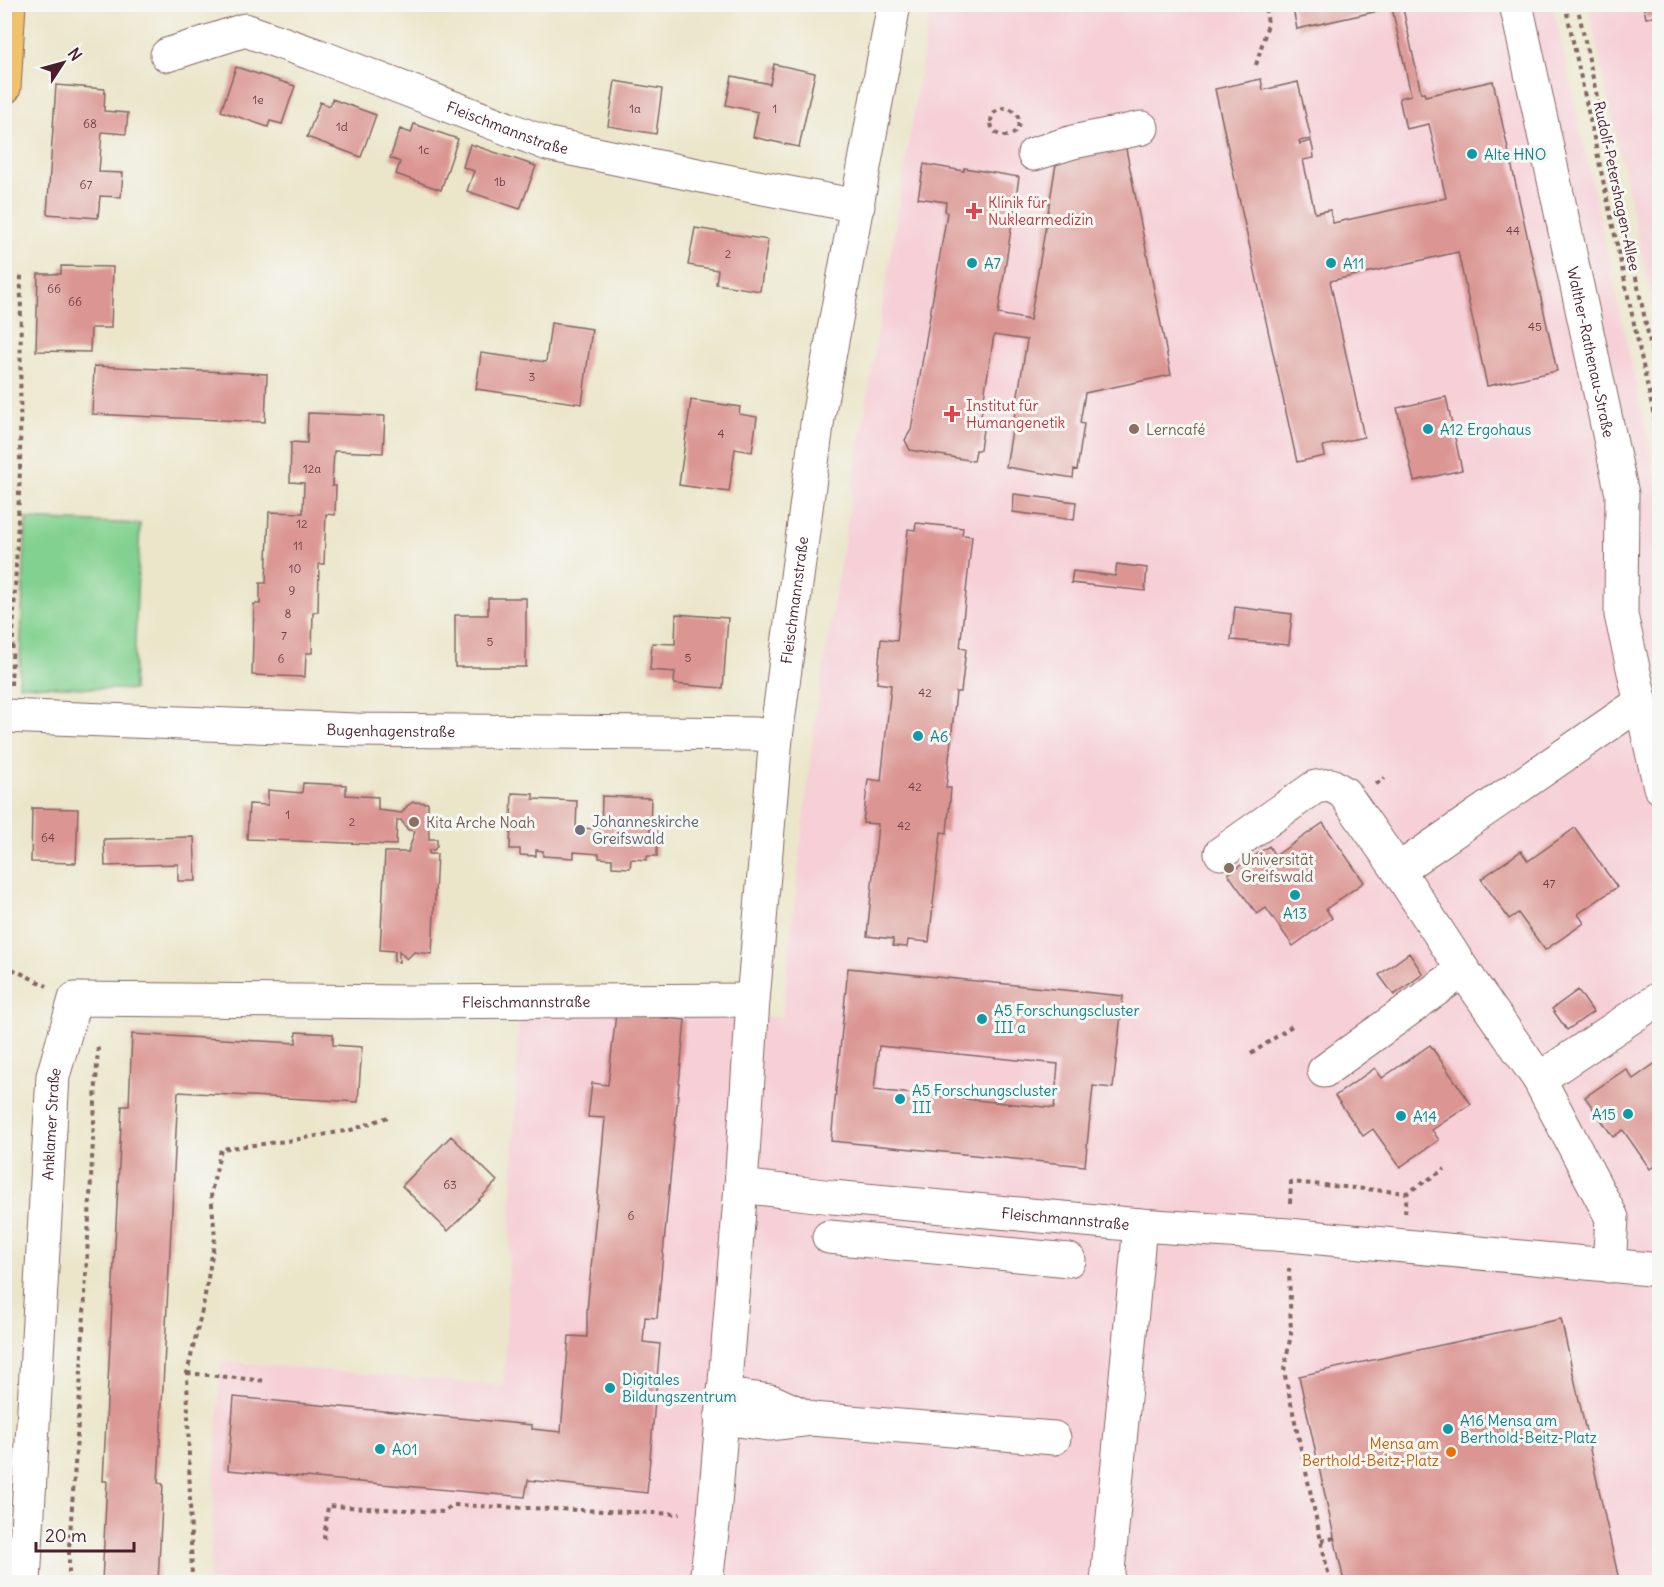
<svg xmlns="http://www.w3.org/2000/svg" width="1664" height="1587" font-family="Delius,sans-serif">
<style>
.built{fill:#f6cfd7}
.green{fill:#83d190;stroke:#66785e;stroke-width:1.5}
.building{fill:#db9693;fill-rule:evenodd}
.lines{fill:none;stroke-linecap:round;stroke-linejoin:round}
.minor-casing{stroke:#826563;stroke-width:35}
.major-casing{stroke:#826563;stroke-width:35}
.path{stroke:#826563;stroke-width:4;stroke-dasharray:4.5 4.5;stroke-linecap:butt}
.minor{stroke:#fff;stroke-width:33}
.major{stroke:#f2c26a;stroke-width:33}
.culture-dot{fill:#0f9aa8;stroke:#f6f6f2;stroke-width:2}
.health-dot{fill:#e0444e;stroke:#f6f6f2;stroke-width:2}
.education-dot{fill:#8d6e63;stroke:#f6f6f2;stroke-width:2}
.worship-dot{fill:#6b7280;stroke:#f6f6f2;stroke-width:2}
.food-dot{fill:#e8710a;stroke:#f6f6f2;stroke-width:2}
.labels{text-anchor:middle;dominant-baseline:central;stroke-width:6;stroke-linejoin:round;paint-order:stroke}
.number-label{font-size:12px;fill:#6e3d45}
.street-label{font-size:15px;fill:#4a1f2b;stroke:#f6f6f2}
.culture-label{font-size:15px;fill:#0d838f;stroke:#f6f6f2;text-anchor:start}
.health-label{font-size:15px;fill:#be3a42;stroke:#f6f6f2;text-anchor:start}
.education-label{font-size:15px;fill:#785e54;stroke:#f6f6f2;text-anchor:start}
.worship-label{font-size:15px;fill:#5b616d;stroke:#f6f6f2;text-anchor:start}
.food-label{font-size:15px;fill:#c56008;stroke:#f6f6f2;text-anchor:end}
</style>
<rect width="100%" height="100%" fill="#f6f6f2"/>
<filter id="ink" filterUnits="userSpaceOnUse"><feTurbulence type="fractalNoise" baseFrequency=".0167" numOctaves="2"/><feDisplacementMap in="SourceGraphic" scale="12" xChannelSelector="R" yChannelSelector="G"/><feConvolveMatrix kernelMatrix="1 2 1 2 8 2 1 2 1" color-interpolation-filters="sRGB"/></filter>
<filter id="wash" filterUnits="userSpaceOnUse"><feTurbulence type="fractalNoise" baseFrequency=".008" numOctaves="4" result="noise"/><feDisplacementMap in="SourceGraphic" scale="24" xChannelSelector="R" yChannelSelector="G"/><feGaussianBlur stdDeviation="1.35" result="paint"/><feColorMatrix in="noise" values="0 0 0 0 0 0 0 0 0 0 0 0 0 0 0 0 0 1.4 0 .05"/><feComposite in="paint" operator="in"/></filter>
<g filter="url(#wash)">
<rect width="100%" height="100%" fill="#ebe6ca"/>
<!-- built -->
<path class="built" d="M931,5H1553L1659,491V1582H209L221,1361L504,1386L519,1011H614L782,1017L814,726Z
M1588,5H1659V335Z"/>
<!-- green -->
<path class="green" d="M26,519L140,524L133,690L19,685Z"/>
<g id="blocks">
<!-- building -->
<path class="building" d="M1292,4H1402L1421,93L1424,92L1425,96L1493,81L1557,371L1487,386L1458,252L1330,281L1364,437L1323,446L1325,456L1297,462L1215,89L1261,79L1263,90L1298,82L1311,139L1299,141L1300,144L1311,141L1313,149L1314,158L1303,160L1315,213L1330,210L1333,223L1446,198L1429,124L1406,129L1399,98L1411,95L1392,8L1297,29Z
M1643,4H1660V15L1646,18Z
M774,64L815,73L799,147L753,137L758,112L726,105L732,76L770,84Z
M236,67L295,86L282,124L270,121L268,127L221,111Z
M615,81L662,89L656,134L608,126Z
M56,85L105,89L104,111L128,113L126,134L102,132L99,172L123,173L121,197L100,196L98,218L47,214Z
M332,99L376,115L361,157L307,137L320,102L330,106Z
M414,124L458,139L441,190L396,174L400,162L390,158L400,129L411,133Z
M1124,139L1171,375L1085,393L1080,423L1084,424L1077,470L1074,469L1073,478L1006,467L1027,340L994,335L980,422H984L980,450H976L974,461L910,450L905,440L911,430L947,213L945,211L946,202L918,198L924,164L964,171V168L1019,177L998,314L1030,320L1058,152Z
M470,144L536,166L520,209L467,191L474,171L463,167Z
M695,228L768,240L760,291L716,284L718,270L688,265Z
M61,266L113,267L111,328H91L90,352L36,351L38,274H61Z
M551,323L592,329L582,404L476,389L481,353L546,362Z
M94,366L267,374L265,422L92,414Z
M1446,397L1462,470L1414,481L1397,408Z
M691,400L740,407L739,414L757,417L752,452L735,449L729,492L679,485Z
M308,413L385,416L383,453L334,451L332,486H336L335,515L326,514L324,564H319L318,612H313L312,653H306L305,677L252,675L254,604H260V583H266L269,512L303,513L304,483L290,482L291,442L307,443Z
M1014,494L1076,502L1074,520L1013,512Z
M916,523L963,528L962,535L972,536L960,648L966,649L961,692H956L946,788H951L947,833L941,832L929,942L908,940L907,947L893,946V939L867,936L878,824L863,823L868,779L881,781L891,685L877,683L881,639L897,641L908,529L915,530Z
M1117,564L1147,568L1145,591L1071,583L1073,571L1115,576Z
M488,598H526V667H455V615H488Z
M1235,607L1292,614L1289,645L1231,640Z
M676,614L728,618L723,688L674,684L675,672L650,670L652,643L675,644Z
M303,783L346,785V795L378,797V810L402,813L407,806L413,802L428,803L429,839H437V846L434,850H429V854H437L432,954L414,952L407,959L399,951V962L394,961L395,951L380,950L385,852H408L415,831L408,830L401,820H397L396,845L247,839L249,804L268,805V790L302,793Z
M512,793L533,794V799L577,801L576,828L601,829L602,796L651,798L650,831L657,832V856H647V860L631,859L630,868L612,867V859L599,858V854L574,852V858L543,856V851L536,850V856L520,855V849H510Z
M32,808L78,809L76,863L31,862Z
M1323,823L1364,882L1326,909L1332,918L1293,946L1266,908L1257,914L1228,874L1269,846L1275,856Z
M1575,828L1617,887L1578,914L1584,923L1545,950L1518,913L1509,919L1481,879L1521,851L1528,861Z
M194,837L196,881H178V864L105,866L104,839Z
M1409,953L1423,974L1394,995L1379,975Z
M848,968L1123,996L1113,1088L1093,1086L1085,1166L831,1141ZM879,1046L1058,1064L1054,1108L874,1090Z
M1578,990L1593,1012L1567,1030L1552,1009Z
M616,1013L685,1020L657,1318L645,1317L643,1342L660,1344L647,1493L528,1480L525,1497L228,1470L234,1397L532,1425V1429L561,1432L569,1336L587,1337V1311L605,1118L588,1117L592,1083L608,1085Z
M296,1032L333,1034V1045L362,1047L358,1102L178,1092L158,1483L163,1484L158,1582H102L107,1481H103L120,1145L122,1106H129L132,1034L296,1043Z
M1430,1045L1471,1104L1432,1130L1439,1140L1400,1167L1373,1129L1363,1136L1335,1096L1375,1068L1382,1078Z
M1660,1060V1162L1650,1169L1623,1130L1613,1137L1585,1097L1626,1069L1633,1079Z
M451,1136L497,1181L448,1231L402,1186Z
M1561,1319L1619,1580L1605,1582H1344L1299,1376Z"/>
</g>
</g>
<g filter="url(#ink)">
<use href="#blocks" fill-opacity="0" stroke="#826563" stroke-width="1.5"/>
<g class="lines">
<!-- minor casing -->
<g class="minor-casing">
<g id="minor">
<path id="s1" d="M1516,4L1622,494L1621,615L1660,787"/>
<path id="s2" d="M167,55L245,30L319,56L548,144L726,181L858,206"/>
<path d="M1034,154L1073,142L1142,128"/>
<path d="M1640,703L1398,870L1463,970L1539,1079L1660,998"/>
<path id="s3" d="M4,716L356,730L756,734L776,737"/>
<path d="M1221,853L1315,787L1331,785L1344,793L1398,870"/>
<path d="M1324,1071L1463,970"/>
<path d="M1539,1079L1612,1218L1609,1266"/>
<path id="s4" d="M741,1186L832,1197L1140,1225L1288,1235L1660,1270"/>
<path d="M829,1237L1069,1260"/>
<path d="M723,1395L771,1401L809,1418"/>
<path d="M721,1418L769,1424L811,1419L1054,1438"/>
<path id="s5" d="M24,1582L53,1076L75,999L407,1002L753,1000"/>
<path id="s6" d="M706,1582L714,1516L741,1186L753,1000L776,737L818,417L894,4"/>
<path d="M1107,1582L1140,1225"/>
</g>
</g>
<!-- major casing -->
<g class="major-casing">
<path id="major" d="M4,88L9,4"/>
</g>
<!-- path -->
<path class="path" d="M1565,4L1660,444
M1577,4L1660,389
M1256,65L1268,24L1265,4
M991 122a14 14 0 1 1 28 0a14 14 0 1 1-28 0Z
M1649,393L1660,391
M11,685L20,470L21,272
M1376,784L1385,778
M4,965L47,986
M1251,1054L1292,1026
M1290,1203L1291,1182L1407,1193
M1405,1213L1407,1193L1445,1169
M1289,1268L1291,1334L1284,1371L1330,1582
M187,1373L267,1381
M324,1539L328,1506L444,1512L452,1505L680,1514
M1321,1541L1334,1538
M69,1582V1548L79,1409L98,1045
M192,1582L187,1373L203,1306L215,1238L211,1193L221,1149L287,1141L351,1130L391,1116"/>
<!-- minor -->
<use href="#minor" class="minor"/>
<!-- major -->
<use href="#major" class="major"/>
</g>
</g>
<!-- markers -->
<g class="culture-dot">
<circle cx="1472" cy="154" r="6"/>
<circle cx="972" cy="263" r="6"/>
<circle cx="1331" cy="263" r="6"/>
<circle cx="1428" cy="429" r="6"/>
<circle cx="918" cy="736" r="6"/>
<circle cx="1295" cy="895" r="6"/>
<circle cx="982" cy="1019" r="6"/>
<circle cx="900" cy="1099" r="6"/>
<circle cx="1628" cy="1114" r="6"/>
<circle cx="1401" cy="1116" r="6"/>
<circle cx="610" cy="1388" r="6"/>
<circle cx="1448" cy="1429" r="6"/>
<circle cx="380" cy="1449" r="6"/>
</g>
<g class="health-dot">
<path d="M971 202h6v6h6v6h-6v6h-6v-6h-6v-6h6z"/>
<path d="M949 405h6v6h6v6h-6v6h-6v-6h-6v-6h6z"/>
</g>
<g class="education-dot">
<circle cx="1134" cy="429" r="6"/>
<circle cx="414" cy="822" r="6"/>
<circle cx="1229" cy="868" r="6"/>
</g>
<circle class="worship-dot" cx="580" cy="830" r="6"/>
<circle class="food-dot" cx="1451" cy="1452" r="6"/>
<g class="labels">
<!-- number labels -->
<g class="number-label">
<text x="258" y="99">1e</text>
<text x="635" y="108">1a</text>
<text x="775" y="108">1</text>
<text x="90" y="123">68</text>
<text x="342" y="126">1d</text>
<text x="424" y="149">1c</text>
<text x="500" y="181">1b</text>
<text x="86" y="184">67</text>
<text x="1513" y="230">44</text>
<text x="728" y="253">2</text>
<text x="54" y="288">66</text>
<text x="75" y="301">66</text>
<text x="1535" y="326">45</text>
<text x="532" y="376">3</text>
<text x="721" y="433">4</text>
<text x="312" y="468">12a</text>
<text x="302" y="523">12</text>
<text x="298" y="545">11</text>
<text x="295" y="568">10</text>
<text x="292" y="590">9</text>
<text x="288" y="613">8</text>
<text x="284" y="635">7</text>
<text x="490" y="641">5</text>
<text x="688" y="657">5</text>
<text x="281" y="658">6</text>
<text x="925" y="692">42</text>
<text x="915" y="786">42</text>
<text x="288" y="814">1</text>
<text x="352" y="821">2</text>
<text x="904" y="825">42</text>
<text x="48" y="837">64</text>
<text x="1549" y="883">47</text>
<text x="450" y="1184">63</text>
<text x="631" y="1215">6</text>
</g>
<!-- street labels -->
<g class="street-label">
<text stroke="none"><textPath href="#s2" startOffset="362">Fleischmannstraße</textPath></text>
<text transform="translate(1617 186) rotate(78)">Rudolf-Petershagen-Allee</text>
<text stroke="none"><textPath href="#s1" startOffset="356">Walther-Rathenau-Straße</textPath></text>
<text stroke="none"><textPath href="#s6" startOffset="986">Fleischmannstraße</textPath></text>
<text stroke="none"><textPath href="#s3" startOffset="387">Bugenhagenstraße</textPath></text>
<text stroke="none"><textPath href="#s5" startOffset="1038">Fleischmannstraße</textPath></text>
<text stroke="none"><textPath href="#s5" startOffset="459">Anklamer Straße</textPath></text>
<text stroke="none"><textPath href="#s4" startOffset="326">Fleischmannstraße</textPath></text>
</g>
<!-- culture labels -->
<g class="culture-label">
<text x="1484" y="154">Alte HNO</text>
<text x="984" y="263">A7</text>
<text x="1343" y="263">A11</text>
<text x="1440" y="429">A12 Ergohaus</text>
<text x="930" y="736">A6</text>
<text x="1295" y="913" text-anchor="middle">A13</text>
<text x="994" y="1010">A5 Forschungscluster<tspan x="994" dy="17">III a</tspan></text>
<text x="912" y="1090">A5 Forschungscluster<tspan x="912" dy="17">III</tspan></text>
<text x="1616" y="1114" text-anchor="end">A15</text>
<text x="1413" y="1116">A14</text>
<text x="622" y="1379">Digitales<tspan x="622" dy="17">Bildungszentrum</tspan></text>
<text x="1460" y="1420">A16 Mensa am<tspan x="1460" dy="17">Berthold-Beitz-Platz</tspan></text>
<text x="392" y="1449">A01</text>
</g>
<!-- health labels -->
<g class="health-label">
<text x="988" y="202">Klinik für<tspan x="988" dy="17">Nuklearmedizin</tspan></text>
<text x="966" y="405">Institut für<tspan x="966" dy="17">Humangenetik</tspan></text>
</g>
<!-- education labels -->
<g class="education-label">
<text x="1146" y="429">Lerncafé</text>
<text x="426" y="822">Kita Arche Noah</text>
<text x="1241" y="859">Universität<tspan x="1241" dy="17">Greifswald</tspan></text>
</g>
<!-- worship labels -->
<g class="worship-label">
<text x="592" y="821">Johanneskirche<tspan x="592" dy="17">Greifswald</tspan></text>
</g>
<!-- food labels -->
<g class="food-label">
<text x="1439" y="1443">Mensa am<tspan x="1439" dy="17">Berthold-Beitz-Platz</tspan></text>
</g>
</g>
<!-- margin -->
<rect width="1664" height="1587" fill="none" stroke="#f6f6f2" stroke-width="24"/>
<!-- north arrow -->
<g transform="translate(63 63) rotate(54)" stroke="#f6f6f2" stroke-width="4.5" paint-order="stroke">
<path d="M0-4.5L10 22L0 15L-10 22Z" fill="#4a1f2b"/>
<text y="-9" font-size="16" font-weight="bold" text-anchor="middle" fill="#4a1f2b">N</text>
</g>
<!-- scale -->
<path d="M36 1542v9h98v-9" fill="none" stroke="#4a1f2b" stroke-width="3"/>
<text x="45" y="1542" font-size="18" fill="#4a1f2b" stroke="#f6f6f2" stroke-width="4.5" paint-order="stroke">20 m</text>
</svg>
